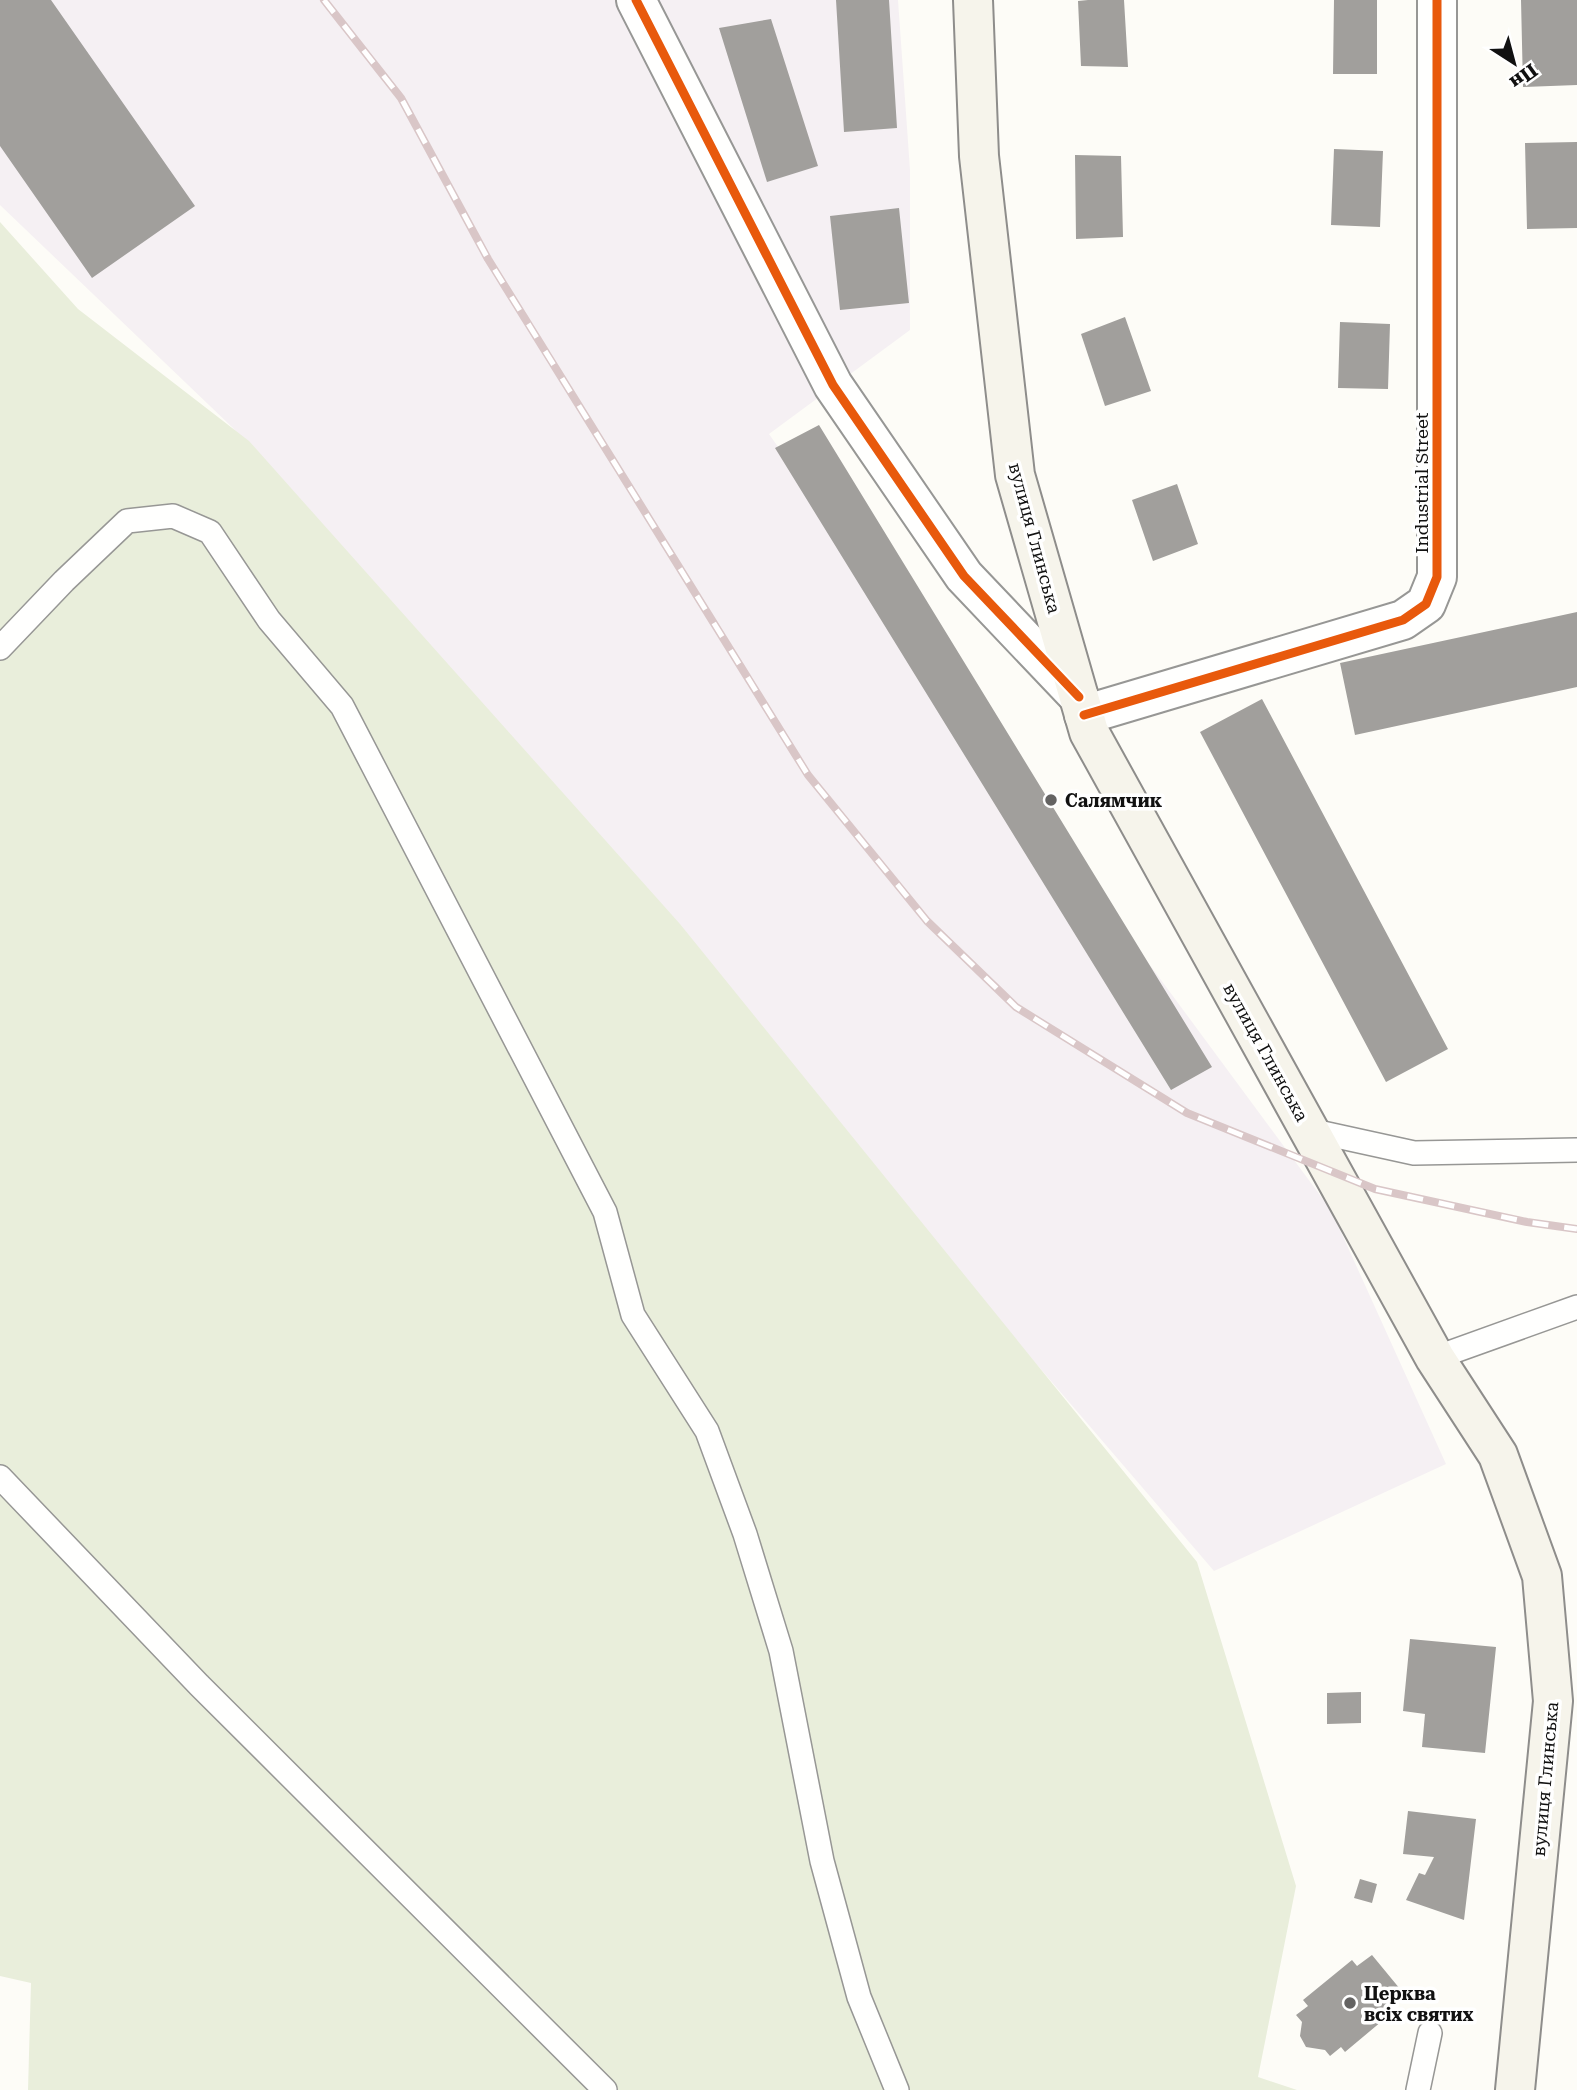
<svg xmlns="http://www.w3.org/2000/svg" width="1577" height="2090" font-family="'Roboto Serif',serif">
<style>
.industrial{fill:#f5f0f3}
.cemetery{fill:#e9eedb}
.building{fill:#a19f9c}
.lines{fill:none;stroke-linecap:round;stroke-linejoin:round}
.service-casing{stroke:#979795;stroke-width:26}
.minor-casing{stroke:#979795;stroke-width:42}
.secondary-casing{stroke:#8e8d8b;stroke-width:42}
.service{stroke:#fffffe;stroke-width:23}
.minor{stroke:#fffffe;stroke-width:38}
.secondary{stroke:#f6f4eb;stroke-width:38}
.rail-casing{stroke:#d9c6c7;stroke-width:8}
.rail{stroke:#fff;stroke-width:5;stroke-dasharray:16;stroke-linecap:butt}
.cycleway-casing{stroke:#fff;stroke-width:13}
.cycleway{stroke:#e8590c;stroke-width:9}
.poi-dot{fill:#646362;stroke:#fff;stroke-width:2.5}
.labels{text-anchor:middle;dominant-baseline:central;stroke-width:7;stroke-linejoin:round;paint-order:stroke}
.street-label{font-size:18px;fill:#111;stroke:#fff}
.poi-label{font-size:18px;font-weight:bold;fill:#111;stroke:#fff;text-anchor:start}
</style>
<rect width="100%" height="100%" fill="#fdfcf7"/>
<!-- industrial -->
<path class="industrial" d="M0,0H898L910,170V330L769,434L980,735L1331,1210L1446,1464L1214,1571L233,428L0,205Z"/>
<!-- cemetery -->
<path class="cemetery" d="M0,222L78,309L249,441L680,924L1197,1562L1296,1886L1258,2077L1297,2090H28L31,1983L0,1976Z"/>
<!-- building -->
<path class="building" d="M0,0H51L195,206L92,278L0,146Z
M836,0H889L897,128L844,132Z
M1088,0H1124L1128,67L1081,66L1078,1Z
M1334,0H1377V74H1333Z
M1521,0H1577V85L1523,87Z
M771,19L818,166L767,182L719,28Z
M1577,142V228L1527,229L1525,143Z
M1334,149L1383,151L1380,227L1331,225Z
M1075,155L1121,156L1123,237L1076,239Z
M899,208L909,303L840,310L830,216Z
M1125,317L1151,391L1105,406L1081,334Z
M1340,322L1390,324L1388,389L1338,388Z
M819,425L1212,1067L1171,1090L775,448Z
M1177,484L1198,544L1153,561L1132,500Z
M1577,612V687L1355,735L1340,663Z
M1262,699L1448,1049L1386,1082L1200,732Z
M1410,1639L1496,1647L1485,1753L1422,1747L1425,1714L1403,1711Z
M1361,1692V1723L1327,1724V1693Z
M1408,1811L1476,1819L1464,1920L1406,1900L1419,1873L1425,1875L1434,1857L1403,1854Z
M1360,1879L1377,1884L1372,1903L1354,1898Z
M1372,1955L1405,1995L1390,2007L1394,2011L1345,2052L1341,2047L1330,2056L1325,2050L1306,2047L1300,2036L1302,2022L1296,2015L1308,2006L1303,2000L1352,1960L1357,1966Z"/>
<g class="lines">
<!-- service casing -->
<g class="service-casing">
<path id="service" d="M0,648L64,581L127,521L173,516L210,532L269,620L342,706L605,1212L633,1315L707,1431L745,1534L781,1651L822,1861L859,1997L897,2090
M1309,1130L1414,1153L1577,1150
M1435,1358L1577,1307
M0,1477L199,1685L605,2090
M1418,2090L1430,2033"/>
</g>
<!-- minor casing -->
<g class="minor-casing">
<path id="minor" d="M636,0L833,385L964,576L1079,697
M1084,715L1403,620L1426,604L1437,577V0"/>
</g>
<!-- secondary casing -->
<g class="secondary-casing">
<path id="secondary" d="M973,0L979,156L1015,475L1089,732L1435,1358L1498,1455L1542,1576L1553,1701L1515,2090"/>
</g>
<!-- service -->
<use href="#service" class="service"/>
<!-- minor -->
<use href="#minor" class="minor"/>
<!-- secondary -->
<use href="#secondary" class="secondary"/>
<!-- rail casing -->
<g class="rail-casing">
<path id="rail" d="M324,0L401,98L488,259L808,775L927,921L1016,1007L1187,1113L1375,1189L1527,1222L1577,1229"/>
</g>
<!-- rail -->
<use href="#rail" class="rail"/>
<!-- cycleway casing -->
<g class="cycleway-casing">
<path id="cycleway" d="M636,0L833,385L964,576L1079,697
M1084,715L1403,620L1426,604L1437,577V0"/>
</g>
<!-- cycleway -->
<use href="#cycleway" class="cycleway"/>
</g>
<!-- markers -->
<g class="poi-dot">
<circle cx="1051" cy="800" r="7"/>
<circle cx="1350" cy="2003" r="7"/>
</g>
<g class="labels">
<!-- street labels -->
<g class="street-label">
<text transform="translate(1421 483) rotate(-90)">Industrial Street</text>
<text transform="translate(1035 538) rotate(75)">вулиця Глинська</text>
<text transform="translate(1266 1052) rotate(61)">вулиця Глинська</text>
<text transform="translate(1545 1779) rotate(-85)">вулиця Глинська</text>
</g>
<!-- poi labels -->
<g class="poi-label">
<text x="1065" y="800">Салямчик</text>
<text x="1364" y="1993">Церква<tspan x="1364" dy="21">всіх святих</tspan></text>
</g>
</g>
<!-- north arrow -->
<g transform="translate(1514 63) rotate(144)" stroke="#ffffff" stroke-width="5" paint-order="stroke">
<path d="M0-5L12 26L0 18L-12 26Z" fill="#111111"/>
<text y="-10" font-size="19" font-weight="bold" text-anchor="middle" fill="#111111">Пн</text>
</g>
</svg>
